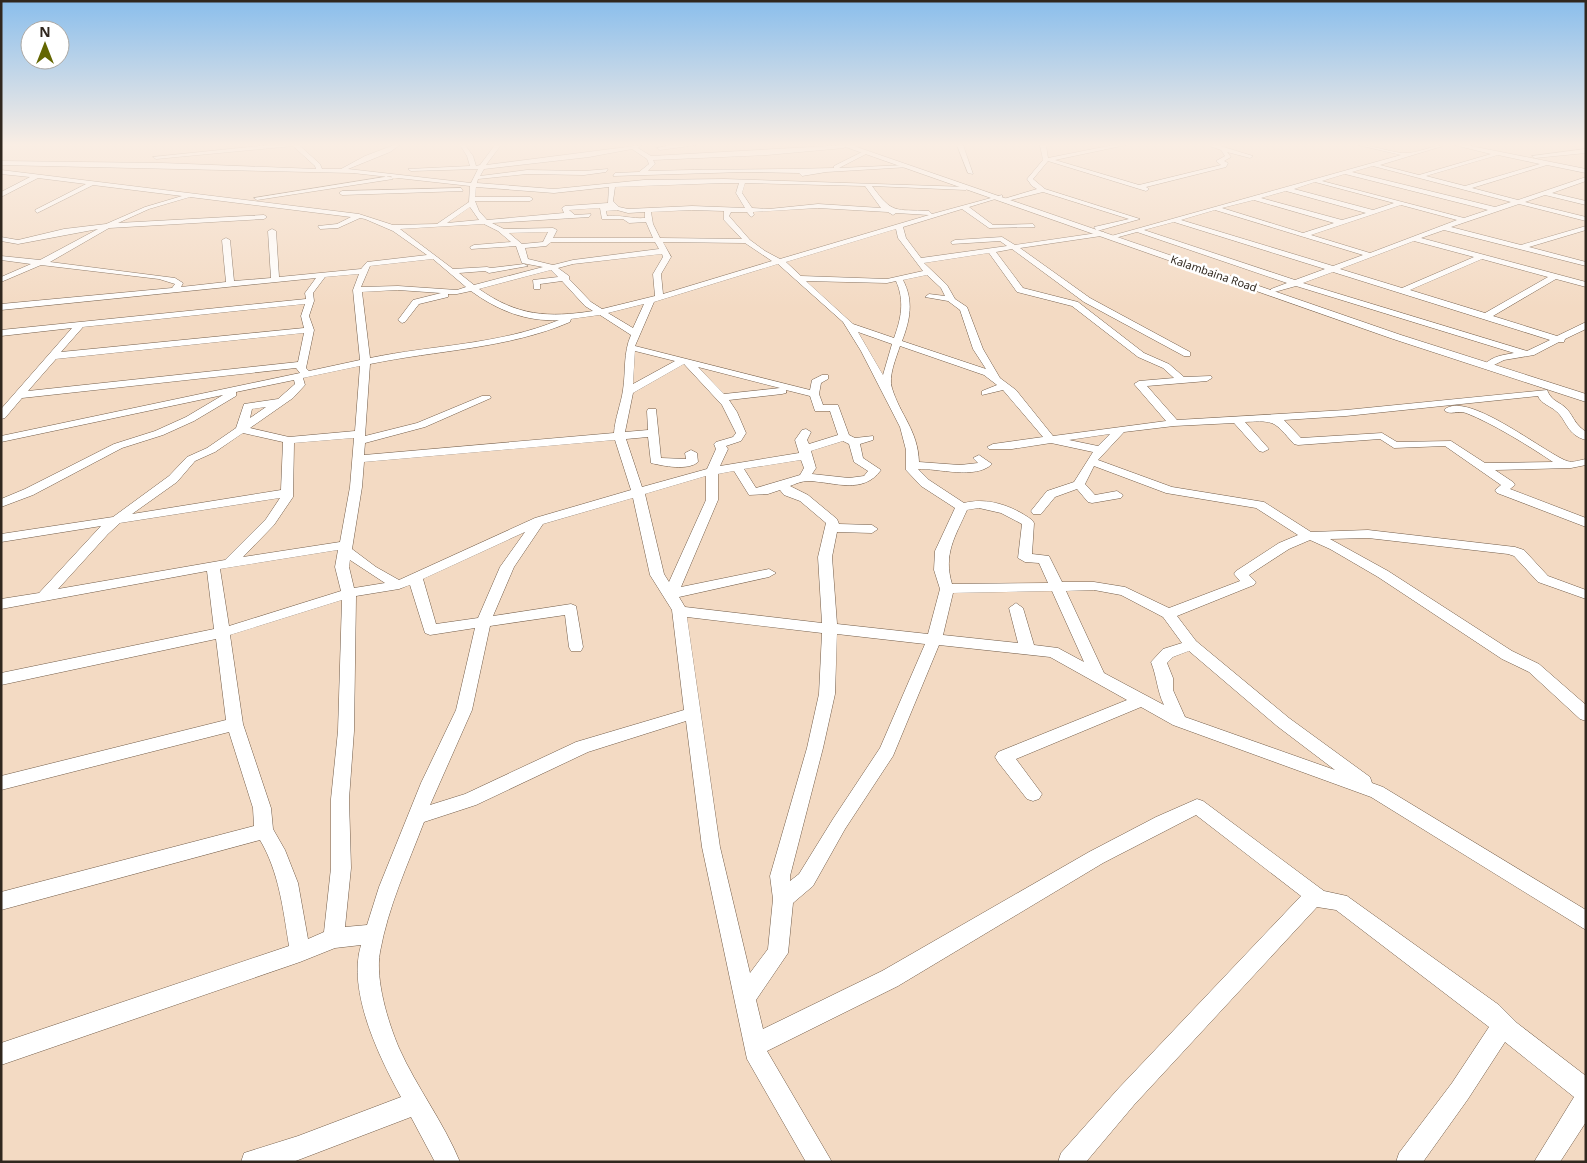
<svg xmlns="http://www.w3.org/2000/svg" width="1587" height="1163" font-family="'Noto Sans',sans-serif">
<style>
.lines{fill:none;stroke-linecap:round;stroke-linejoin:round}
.minor-casing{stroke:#735d49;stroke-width:1}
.major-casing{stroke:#735d49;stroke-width:1}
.minor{fill:#fff;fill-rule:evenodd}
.major{fill:#fff;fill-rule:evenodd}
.labels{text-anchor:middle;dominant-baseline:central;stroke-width:5;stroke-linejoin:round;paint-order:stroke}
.far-street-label{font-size:11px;fill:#30271e;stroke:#fff}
</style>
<rect width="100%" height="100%" fill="#f3dac3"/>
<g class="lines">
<!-- minor casing -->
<g class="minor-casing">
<path id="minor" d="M269,145H299L320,164L322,169H341L365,156L394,145H400L390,152L348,169L471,183L478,169L411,171L408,169L470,166L467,156L460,145H465L473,156L476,166L480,165L495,145H501L486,165L642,145L638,148L651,156L846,145L844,148L767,155L653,160L655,164L648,171C710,169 772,170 834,168V166L864,151L866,154L839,168L906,165L909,167L826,172L802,176L799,173L744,172L613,176L615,173L639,172L649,164L647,159L632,149L589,157L484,169L480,176L527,170L584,171L608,169L606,172L584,175L527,174L478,179L477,183L554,189L644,180L724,179L968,187L966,190L872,186C893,215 895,209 929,211L932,214L1002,195V197L969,207L993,225L1033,224L1035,227L989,228L962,209L903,227L906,238L921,258L1007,246L1000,241L952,244L951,242L955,240L1002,237L1015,245L1104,232V236H1101L1020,248L1090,298L1190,352V356H1184L1084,302L1012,249L996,252L1023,288L1078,302L1144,353L1169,364L1184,377L1211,376L1212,378L1207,381L1147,386L1177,420L1346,410L1547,390C1552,402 1559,401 1567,409C1575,419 1574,423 1586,432V440C1567,435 1567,421 1557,412C1551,406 1541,404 1538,396L1346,416L1284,420L1301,438L1382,433L1397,442L1451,441L1485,463L1553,462C1529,446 1492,423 1466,413C1458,410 1450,416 1444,410C1466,389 1543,452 1567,461C1573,463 1580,460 1586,459V465L1571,468L1495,470L1513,482L1515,485L1510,489L1586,518V527L1497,493L1495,490L1501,485L1445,446L1394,448L1380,439L1298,445L1294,444C1274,422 1276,420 1245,422L1269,449L1263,452L1259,451L1234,423L1174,426L1124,432L1098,460L1172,487L1264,502L1311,532L1368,530L1515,547L1524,550L1548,576L1586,590V599L1538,582L1514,556L1508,554L1368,538L1330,539L1388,571L1512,651L1539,664L1586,705V721L1580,719L1529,672L1502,659L1378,577L1330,549L1310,540L1289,549L1249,575L1256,582L1254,585L1177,616L1196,641L1289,718L1370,777L1372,783L1383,787L1586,910V930L1371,797L1173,725L1141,707L1016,759L1042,794L1039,799L1033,801L1027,799L998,762L995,757L998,752L1127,700L1050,657L939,645L893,756L845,829L813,886L793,903L788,953L756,1000L763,1029L882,971L1089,852L1156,817L1197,799L1203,801L1324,891L1347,896L1499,1005L1517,1023L1586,1076V1122L1560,1162H1534L1574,1097L1505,1042L1468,1099L1423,1162H1396L1399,1153L1452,1083L1489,1027L1336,910L1317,907L1134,1105L1086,1162H1058L1061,1153L1118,1089L1301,896L1196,815L1103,863L898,986L767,1051L832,1162H806L747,1059L702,847L686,721L588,752L476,805L424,822C408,864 388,907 380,952C375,980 388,1022 399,1048C417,1088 443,1121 460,1162H435L411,1117L293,1162H241L244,1153L298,1136L401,1097C379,1057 347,991 361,945L335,948L300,962L1,1065V1043L289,946C283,909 279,872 260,840L1,910V892L254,826L253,808L229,732L1,790V776L226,720L216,639L1,685V673L214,629L207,571L1,609V599L39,593L101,526L1,542V534L113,517L169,476L187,457L207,448L236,428L244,404L278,399L295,384L294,380L236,392V396L194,421L163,435L122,448L33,495L1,507V499L25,489L114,444L155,431L186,417L223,395L1,442V436L300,373L296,368L22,398L5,418L1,419V409L72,328L1,336V330L306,299L305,293L316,278L1,310V304L172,288L175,284L159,279L41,265L1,282V277L31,264L1,260V256L40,260L98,229L18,244L1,241V237L18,240L64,229L106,224L145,207L182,196L93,185L37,213L35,210L86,184L38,178L1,197V192L30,177L1,174V170L359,214L393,225L437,224L469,202L470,186L353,173L1,165V161L162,163L316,169L315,166L293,146L156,159L153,157ZM724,183H739L736,193L745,208L692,206L628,209L619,207L613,201L615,187ZM745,183L865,186L881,208L818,204L769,209L752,208L742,193ZM476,187L554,193L609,187L608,203L565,206L562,208L564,213L487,220L479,211L475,201H530L533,199L530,197H475ZM190,197L351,217L337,224L318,226L320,229L338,228L360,218L365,219L393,231L427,255L367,262L361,269L279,277L276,231L272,229L268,231L271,278L234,281L230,240L226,238L222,240L226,282L181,287L183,283L175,278L50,262L109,228L264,219L267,217L264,215L118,223L149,209ZM470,207L479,220L447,223ZM600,208L602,219H623L629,223L646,222L653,238H553L557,230L553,228L504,229L492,223L589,217L591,214L575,215L569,210ZM818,208L888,212L893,215L896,213L929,215L780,259L765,251L750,240L729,216L731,212H747L751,217L754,215L753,212ZM617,210L628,213L645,212V218C631,219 623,215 607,216L606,211ZM692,210L724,211V220L742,239L660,238L653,224L651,212ZM484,224L498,231L511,242L474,245L470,247L471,249L516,246L522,263L543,267L474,285L459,273L485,271L489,273L528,266L524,264L491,268L487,267L453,269L400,229ZM896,229L898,238L923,271L887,279L801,276L786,262ZM548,232L543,242L522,244L509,233ZM551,242H655L659,249L573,260L553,265L528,259L525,248L546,246ZM663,242L745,243L772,261L663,294L661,274L671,257ZM989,253L1017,292L1072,306L1138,357L1163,368L1174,378L1139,381L1134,384L1166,421L1053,436L1016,390L1000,378L983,349L967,307L955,299L947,285L924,263ZM662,254L663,257L653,274L655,296L602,309L591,302L569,279V276L558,268L573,264ZM433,259L466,287L457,290L398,286L361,287L370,266ZM778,264L843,322L861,351L900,427L906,450V470L921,486L955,508L935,551L934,570L940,589L928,634L837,624L832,557L837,532L872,533L878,529L872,525L839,524L837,519L808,495L790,486C795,484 802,481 808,481C835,482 863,495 881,470L863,458L860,444L873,440V436L855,438L849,435L838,405H823L819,394L821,383L828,379V375H822L812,380L810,390L635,346L654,302ZM551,270L558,277L533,280L534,289H540V284L562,281L585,306L593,311C548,318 517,316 479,289ZM359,274L353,290L360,360L309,371L306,368L314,330L309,316L314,301L313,293L325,277ZM927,275L941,288L945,296L929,294L925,297L948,301L960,310L973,349L986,369L902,341C910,320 914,301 903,280ZM806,281L887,283L896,281C905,301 901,319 894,338L853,324ZM398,290L441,293L413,300L398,320L402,323L405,322L419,304L448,297V294H457L471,291C497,310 526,322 559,320C499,345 432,345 370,358L362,292ZM305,304L301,316L304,328L61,352L83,327ZM644,304L633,328L608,313ZM600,315L631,335C623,353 626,371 623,390C621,404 615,418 614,433L364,455L365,443L425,427L491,398L490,396H482L417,423L365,436L370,364C437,350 507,349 570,322L571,319ZM858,332L892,344L883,375ZM304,333L298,362L28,391L56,359ZM900,346L984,375L997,385L982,391V395L1003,390L1043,437L993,444L987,447L989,449H1012L1051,443L1093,452L1074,482L1047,491L1031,511L1033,514H1041L1055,497L1077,489L1088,502L1092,503L1121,498L1123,495L1117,491L1095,495L1085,484L1094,466L1166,493L1256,508L1298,535L1279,543L1236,571L1234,574L1240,581L1169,608L1125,587L1094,582H1062L1049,556L1032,554L1034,523L1032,520C1013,506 988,497 964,503L929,480L918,469C937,468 976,480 992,464L979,455L973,458L978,463L960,465L919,462C918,430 900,415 892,388C888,377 896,358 900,346ZM635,351L675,361L633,384ZM684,364L722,405L736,433L733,437L716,442L714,444L716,449L707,469L642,487L626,439L648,437L651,463C663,466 688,471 698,462L697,453L691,450L685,453L686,459L661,458L656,409H648L647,411L648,430L625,432L633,393ZM360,366L355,431L289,437L250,428L293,398L305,385L303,378ZM698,367L780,388L724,394ZM786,390L810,396L815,411H830L838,435L809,444L807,440L811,432L806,429L802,430L795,440L799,453L720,466L728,449L726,446L741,441L746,433L737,412L729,400L782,394L786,393ZM266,407L250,418L252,409ZM243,433L283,442L281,490L132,514L177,482L195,461L215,452ZM1110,434L1098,446L1069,440ZM354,438L350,487L340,542L243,557L274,525L293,497L294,443ZM615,440L631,490L535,518L399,580L376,567L352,549L362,487L364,462ZM843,441L849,444L854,462L868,471L864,476L849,478L812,474L816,468L811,451ZM801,460L804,468L800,475L756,488L744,469ZM734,471L749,495L768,494L780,490L784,495L800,501L826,523L818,557L822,623L685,607L679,597L769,577L776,573L769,569L681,587L718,500V474ZM706,476V500L669,582L664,574L645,494ZM280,498L266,519L225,560L58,589L108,534L120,523ZM633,498L650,575L672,610L684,710L576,742L465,794L430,805L472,710L490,626L565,615L569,647L571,651H581L583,647L576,606L571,604L493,616L514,567L543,524ZM979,508L1001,513L1022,524L1018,558L1025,562L1039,563L1048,583L952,584C943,554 955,537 967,510ZM525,532L500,567L478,618L436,624L423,579ZM338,550L335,567L341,591L229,626L220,569ZM350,560L385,583L354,588L349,567ZM410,585L425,633L430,635L475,628L456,710L421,783L379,887L367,925L345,927L351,868L349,799L354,731L356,596L399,589ZM1094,590L1121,595L1163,617L1182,643L1163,649L1151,662C1157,677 1157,691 1164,705L1104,673L1066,591ZM1052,591L1084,662L1058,648L1034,645L1023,608L1016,603L1009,608L1018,643L943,635L953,593ZM342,600L338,731L331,799V868L324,932L308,939L298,883L285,850L273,829L271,808L243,724L230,635ZM687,617L822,633L819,694L807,748L770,876L773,899L768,949L750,973L720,847ZM837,634L925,644L880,748L833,819L799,874L790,881V876L823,748L835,694ZM1189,651L1277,726L1335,770L1185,717L1173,690V678L1167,663L1173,657Z
M671,145H696L660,150L657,148Z
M957,145H963L973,174L968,173Z
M1040,145H1046L1048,158L1113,145H1126L1055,160L1139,185L1221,165L1216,161L1225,156L1221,150L1207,145H1217L1253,156L1250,158L1227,152L1231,157L1224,161L1228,163L1226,167L1146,187L1149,189L1146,191L1048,161L1033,179L1045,189L1140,219L1097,231L1094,227L1129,219L1043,192L1003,202L1000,200L1037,189L1032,186L1027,179L1043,160Z
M1358,145C1374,145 1394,154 1408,153C1421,152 1433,145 1446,145L1380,165L1419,175L1491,154L1454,145H1466L1586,169V173L1547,165L1472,188L1518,200L1586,177V181L1552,193L1586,201V205L1545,195L1525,202L1586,217V221L1519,204L1451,227L1521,245L1586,226V230L1529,247L1586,262V266L1444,230L1421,238L1586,282V287L1556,279L1493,316L1557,336L1586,322V329L1565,339L1564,342H1559L1534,355L1504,360L1490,367L1485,364C1493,356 1503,355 1514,353L1296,286L1271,293V289L1287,283L1137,232L1115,238L1111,236L1401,155ZM1498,155L1540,164L1465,186L1426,176ZM1373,166L1511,202L1495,207L1352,172ZM1345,174L1488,210L1464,218L1322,181ZM1315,182L1394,203L1373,210L1294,189ZM1286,191L1366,213L1342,220L1261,198ZM1254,200L1334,223L1303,233L1222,208ZM1401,205L1457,220L1370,253L1311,235ZM1215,210L1363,255L1333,266L1181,220ZM1174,222L1325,269L1295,280L1144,230ZM1414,241L1474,257L1402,288L1340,269ZM1482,259L1548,277L1485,313L1410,290ZM1333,272L1550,340L1527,351L1303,283Z
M1586,149V153L1535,158L1532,156Z
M391,176L393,179L257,200L254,198Z
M461,188L463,191L342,195L339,193L342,191Z"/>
</g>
<!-- major casing -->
<g class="major-casing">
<path id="major" d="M840,145H851L1401,335L1586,394V402L1393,339Z"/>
</g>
<!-- minor -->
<use href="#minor" class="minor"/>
<!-- major -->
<use href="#major" class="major"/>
</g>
<!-- sky -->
<linearGradient id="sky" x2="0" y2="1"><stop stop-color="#8abeec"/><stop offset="0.47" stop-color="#faeee4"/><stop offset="1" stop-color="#faeee4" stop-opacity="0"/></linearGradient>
<rect width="1587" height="308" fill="url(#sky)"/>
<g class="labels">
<!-- far-street labels -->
<g class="far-street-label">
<text transform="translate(1214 273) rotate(19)">Kalambaina Road</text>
</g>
</g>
<!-- border -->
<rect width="1587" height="1163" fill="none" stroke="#30271e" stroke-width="5"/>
<!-- north arrow -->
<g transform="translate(45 45)"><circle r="24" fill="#ffffff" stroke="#aca9a5"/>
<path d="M0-4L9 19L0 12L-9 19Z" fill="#636601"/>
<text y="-8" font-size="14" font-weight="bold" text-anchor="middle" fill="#30271e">N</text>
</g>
</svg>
